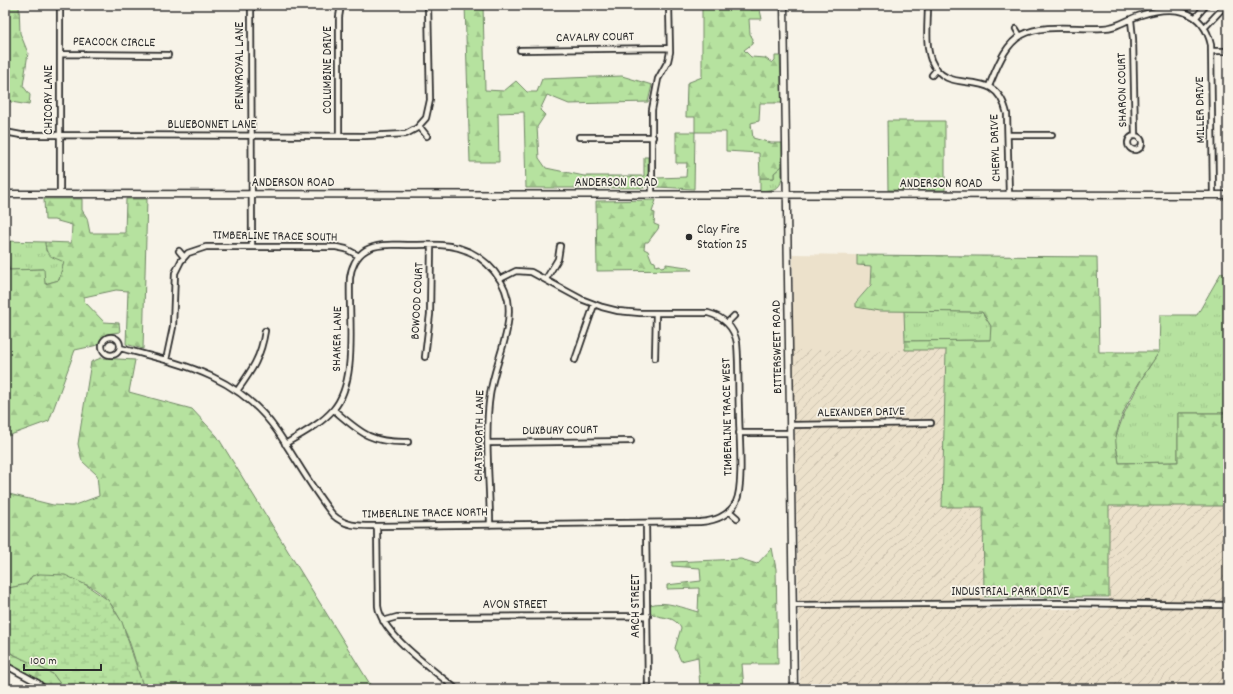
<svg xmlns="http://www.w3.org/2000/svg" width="1233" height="694" font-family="Dekko,sans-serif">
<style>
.built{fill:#ece1cb}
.industrial{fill:url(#industrial-furrows)}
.grass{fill:url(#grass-tufts);stroke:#708665}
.forest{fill:url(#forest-firs);stroke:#708665}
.wetland{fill:url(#wetland-marsh);stroke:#708665}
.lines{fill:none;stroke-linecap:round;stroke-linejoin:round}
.street-casing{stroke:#2b2b2b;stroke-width:8}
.secondary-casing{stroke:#2b2b2b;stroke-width:9}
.street{stroke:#f7f3e8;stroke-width:4.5}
.secondary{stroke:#f7f3e8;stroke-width:6}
.poi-dot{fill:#2b2b2b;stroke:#f7f3e8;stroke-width:1.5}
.labels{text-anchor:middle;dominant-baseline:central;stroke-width:3.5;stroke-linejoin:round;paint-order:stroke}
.street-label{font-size:13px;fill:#2b2b2b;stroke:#f7f3e8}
.poi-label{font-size:13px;fill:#2b2b2b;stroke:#f7f3e8;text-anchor:start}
</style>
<defs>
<pattern id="industrial-furrows" width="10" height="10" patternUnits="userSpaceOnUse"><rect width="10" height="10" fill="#ece1cb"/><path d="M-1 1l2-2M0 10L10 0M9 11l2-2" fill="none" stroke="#cbc1ae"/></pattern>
<pattern id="grass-tufts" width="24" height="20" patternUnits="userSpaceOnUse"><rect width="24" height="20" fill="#b6e29f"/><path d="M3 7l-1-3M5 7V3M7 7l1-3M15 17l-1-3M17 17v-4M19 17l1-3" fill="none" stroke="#9dc289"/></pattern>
<pattern id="forest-firs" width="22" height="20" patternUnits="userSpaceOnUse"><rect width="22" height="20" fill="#b6e29f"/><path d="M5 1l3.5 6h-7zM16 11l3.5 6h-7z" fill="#9dc289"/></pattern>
<pattern id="wetland-marsh" width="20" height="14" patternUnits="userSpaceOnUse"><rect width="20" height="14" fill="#b6e29f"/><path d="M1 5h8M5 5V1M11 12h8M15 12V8" fill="none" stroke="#9dc289"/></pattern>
</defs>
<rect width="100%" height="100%" fill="#f7f3e8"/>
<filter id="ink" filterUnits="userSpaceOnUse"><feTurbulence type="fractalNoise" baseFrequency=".025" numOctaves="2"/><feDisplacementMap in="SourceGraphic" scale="8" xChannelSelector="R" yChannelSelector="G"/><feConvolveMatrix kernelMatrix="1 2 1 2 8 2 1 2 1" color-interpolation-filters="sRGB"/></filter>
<g filter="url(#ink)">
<!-- built -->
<path class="built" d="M793,254L857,255V265L872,266L871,285L856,301L879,311H904L905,350H793Z"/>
<!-- industrial -->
<path class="industrial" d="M793,350H946L942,507H983L984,609H1109V506H1228V689H800Z"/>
<!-- grass -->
<path class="grass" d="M782,166C782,187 782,189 760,191V178H774V173Z
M5,241L45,242L46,251L64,261L59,280L45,284L43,269L9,270Z
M1221,273H1228V413H1178V462L1119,463L1115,439L1124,414L1142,378L1159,352L1160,315H1197Z
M904,311L982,312L991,326V340L905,341Z"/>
<!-- forest -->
<path class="forest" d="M5,5H19L20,33L28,53L23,86L30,95L29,105L11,102L5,96Z
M465,5H483L485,90L504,91L516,81L527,92H537L542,79L622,76L652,85L648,102L569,104L547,95L540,110L545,115L537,127L539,158L546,168L584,176H644V157H648V185L644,188H526L524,112L498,113L499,162H470Z
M702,5H750L751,10H760L762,19H749L750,34L753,39L752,44L744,50L751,57L765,58L772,63L775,60V56H780L782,103H760L759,121L751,123L753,138L771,143H782V166L774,173V178H760L759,153L726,151V132H695L694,189L657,187V178L686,177L687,163H676V132H695V117H686L687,83L702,77Z
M887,121H945V190H888Z
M44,199H82V210L87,218L90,233H125L126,199H147L143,349L126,344L128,291L116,290L84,297V301L104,322L119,323L120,332L106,334L98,345L75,350L49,421L5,437V242L9,270L44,269L45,284L59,280L64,262C52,256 46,258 45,242L71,243L72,225L54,220H45Z
M656,200L652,212L655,213L654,224L659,226L658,229L648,242H645L644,249L648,251L652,261L655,262L656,266L660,265L661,267L666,266V264L687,267L692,270L597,271L596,201Z
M857,255L1097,257L1099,352H1159C1143,376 1120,409 1116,438C1115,445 1118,455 1119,463L1178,462V413H1228V506H1109V597H984L983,507H942L946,350H905V341L990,340L991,326L982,312L879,311L856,307V302L871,285L872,266L857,265Z
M101,358L135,360L129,392L192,409L217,436L373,689H144C132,655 124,600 87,585C75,580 45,578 32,576L27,584L9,588L5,585V493L53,505L72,506L99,496L97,475L82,461L78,444L91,362Z
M772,548L776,569L778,664H742L744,689H700L698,657L681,661L675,648L681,628C672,613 661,621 650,612V605C666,600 683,608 698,612L699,588L667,589V585L701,581L700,568L672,566V562L741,559L757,564Z
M5,650L53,674L64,689H49L46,685L5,662Z"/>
<!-- wetland -->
<path class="wetland" d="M40,574L65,575L86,585L108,600L122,622L144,689H64L53,674L5,650V585L9,588L27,584L32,576Z"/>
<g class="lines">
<!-- street casing -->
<g class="street-casing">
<path id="street" d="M60,5V194
M251,5L252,247
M928,5C928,22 925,44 931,60C948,101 995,61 1007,114L1009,195
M1196,17L1206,5
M1131,20L1133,39L1135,136
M1205,27L1221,10L1222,5
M1016,29L1020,36
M520,50L670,48
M1211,51H1228
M60,54L168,55
M932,75L937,69
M989,86C997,68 1004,45 1022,35C1043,23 1079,30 1103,28C1118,28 1127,19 1141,15C1172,5 1203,8 1211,45L1213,195
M419,126L427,136
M5,132L21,135H60L365,136L406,134L417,128L426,118L430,100L428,5
M1008,135H1052
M339,136V17L341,5
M1128 143a7 7 0 1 1 14 0a7 7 0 1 1-14 0Z
M579,137H653
M652,194V110L658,79L668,61L670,52L669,5
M179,251L184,257
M546,279L558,259L560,246
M727,323L734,316
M102 346a9 9 0 1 1 18 0a9 9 0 1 1-18 0Z
M120,348C182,364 238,375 277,431C296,459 312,489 333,515C346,527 360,526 377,526L700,522C715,521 729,516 736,502C744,485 739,434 739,413C738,390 739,366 737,343C734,327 723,317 708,313H640L618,311L602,307L581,299L531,272L516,271L500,279
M425,357L430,314L431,245
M655,358L656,313
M166,360L173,327L175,273L181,261L188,253L206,247H336L346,249L359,256
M575,360L594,305
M237,391C252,370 261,357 265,331
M334,410C361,433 370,443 408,442
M790,425L931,423
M739,433H790
M489,443L631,441
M285,444C301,434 320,425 333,410C359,381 348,316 350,278C351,268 356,256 366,250C378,243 394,245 407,245C421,245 436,244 450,246C478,250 502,272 508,300C513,332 494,364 490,395C484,434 490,485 490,525
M729,511L737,518
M646,523L648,689
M377,526L378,606C381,634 434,670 456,689
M793,605L1058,603L1228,605
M383,621L397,617L648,616
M5,665L38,683L44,689"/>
</g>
<!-- secondary casing -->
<g class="secondary-casing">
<path id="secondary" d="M784,5L794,689
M5,194L1228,195"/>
</g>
<!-- street -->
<use href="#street" class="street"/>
<!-- secondary -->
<use href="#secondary" class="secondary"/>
</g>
</g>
<!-- markers -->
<circle class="poi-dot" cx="689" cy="237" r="4"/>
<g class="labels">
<!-- street labels -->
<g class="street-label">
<text transform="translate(595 38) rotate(-1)">CAVALRY COURT</text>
<text transform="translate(114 43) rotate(1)">PEACOCK CIRCLE</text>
<text transform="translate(240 66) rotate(-90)">PENNYROYAL LANE</text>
<text transform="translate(328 70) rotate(-90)">COLUMBINE DRIVE</text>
<text transform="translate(1123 90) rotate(-91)">SHARON COURT</text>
<text transform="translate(49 100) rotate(-90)">CHICORY LANE</text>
<text transform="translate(1201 110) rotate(-91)">MILLER DRIVE</text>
<text x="212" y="125">BLUEBONNET LANE</text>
<text transform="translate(996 148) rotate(-92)">CHERYL DRIVE</text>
<text x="293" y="183">ANDERSON ROAD</text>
<text x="616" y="183">ANDERSON ROAD</text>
<text x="941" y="184">ANDERSON ROAD</text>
<text transform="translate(275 237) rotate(1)">TIMBERLINE TRACE SOUTH</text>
<text transform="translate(418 301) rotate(-87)">BOWOOD COURT</text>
<text transform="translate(338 339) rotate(-89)">SHAKER LANE</text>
<text transform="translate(778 347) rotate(-91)">BITTERSWEET ROAD</text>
<text transform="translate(861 413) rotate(-1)">ALEXANDER DRIVE</text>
<text transform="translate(728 417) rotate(-91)">TIMBERLINE TRACE WEST</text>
<text transform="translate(560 431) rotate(-1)">DUXBURY COURT</text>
<text transform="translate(480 436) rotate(-89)">CHATSWORTH LANE</text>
<text transform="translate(425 514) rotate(-1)">TIMBERLINE TRACE NORTH</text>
<text x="1010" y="592">INDUSTRIAL PARK DRIVE</text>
<text x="515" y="605">AVON STREET</text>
<text transform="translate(636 606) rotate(-90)">ARCH STREET</text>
</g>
<!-- poi labels -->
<g class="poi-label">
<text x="697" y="230">Clay Fire<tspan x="697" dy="15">Station 25</tspan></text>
</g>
</g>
<!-- margin -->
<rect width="1233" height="694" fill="none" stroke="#f7f3e8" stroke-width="20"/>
<rect x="10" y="10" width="1213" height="674" fill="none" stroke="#2b2b2b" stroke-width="1.5" filter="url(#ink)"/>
<!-- scale -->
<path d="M24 664v6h77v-6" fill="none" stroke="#2b2b2b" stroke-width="2"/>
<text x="30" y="664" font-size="12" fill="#2b2b2b" stroke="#f7f3e8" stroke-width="3" paint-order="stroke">100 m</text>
</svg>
